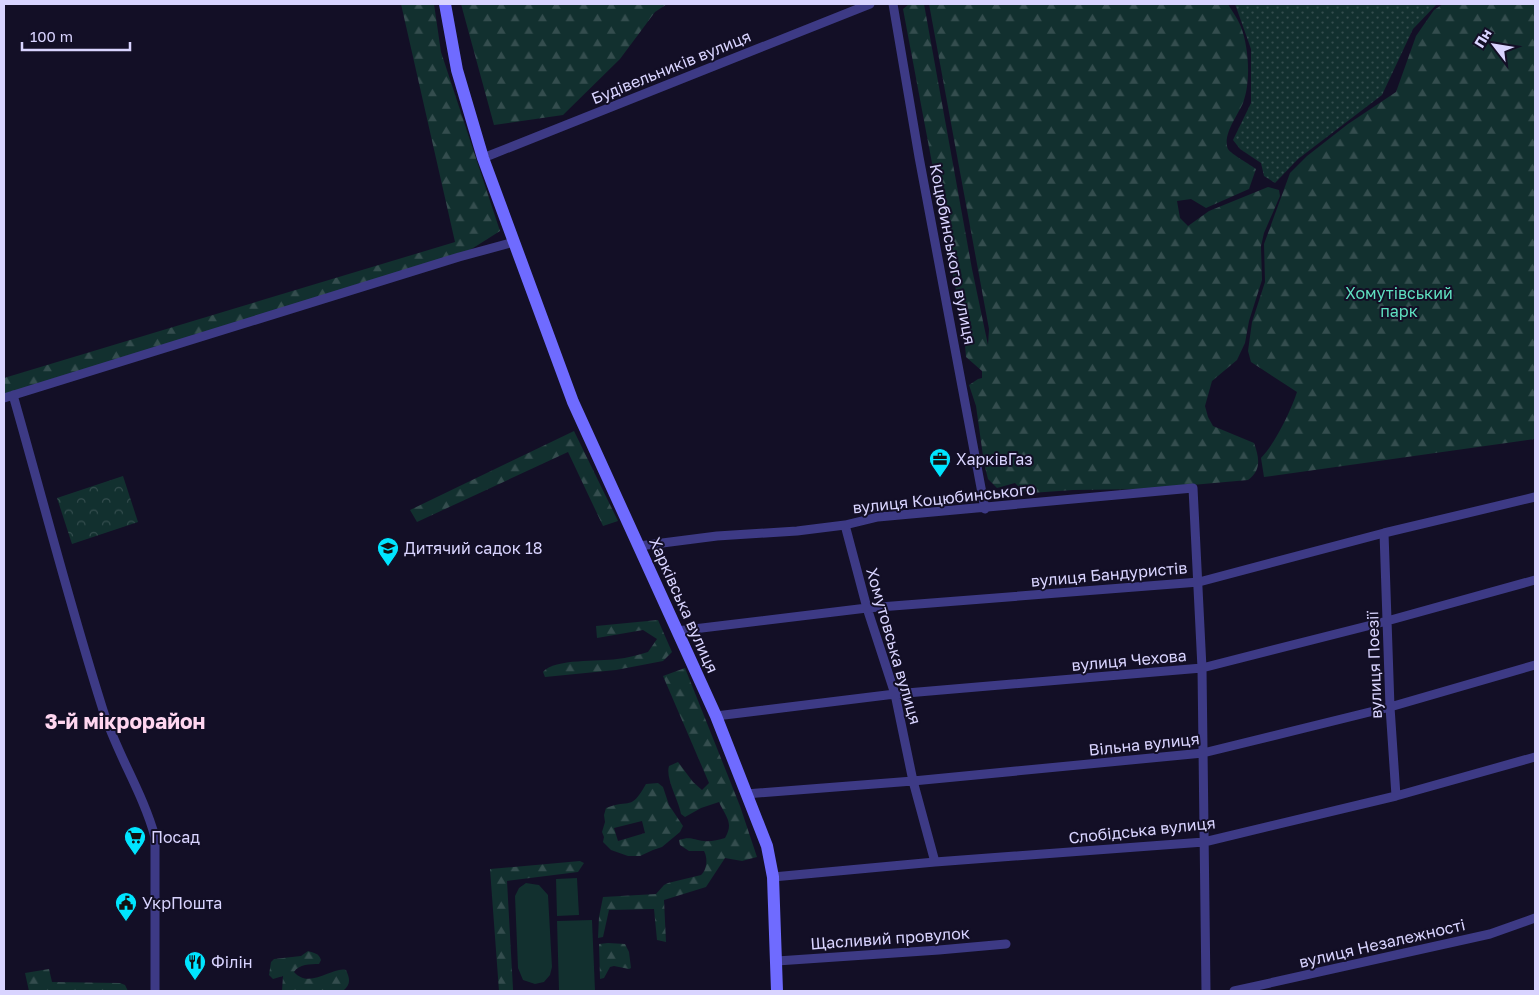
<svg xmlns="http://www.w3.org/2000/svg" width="1539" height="995" font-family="'Golos Text',sans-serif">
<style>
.grass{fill:url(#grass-dots)}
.forest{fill:url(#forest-firs);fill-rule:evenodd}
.park{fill:url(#park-crowns)}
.pitch{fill:#12302f}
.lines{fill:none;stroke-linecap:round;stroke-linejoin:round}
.street{stroke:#3d3a85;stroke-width:9}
.secondary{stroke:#6f6bff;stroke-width:12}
.labels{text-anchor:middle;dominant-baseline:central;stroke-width:4;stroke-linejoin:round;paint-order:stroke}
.street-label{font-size:16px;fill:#d9d4ff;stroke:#130f26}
.park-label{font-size:16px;fill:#5fe0c0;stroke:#130f26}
.poi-label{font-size:16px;fill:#d9d4ff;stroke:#130f26;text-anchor:start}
.district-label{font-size:21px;font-weight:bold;fill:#ffd6f0;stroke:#130f26}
</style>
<defs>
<pattern id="grass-dots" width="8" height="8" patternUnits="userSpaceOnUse" patternTransform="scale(1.25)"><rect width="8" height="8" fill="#12302f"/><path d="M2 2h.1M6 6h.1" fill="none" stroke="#344d4e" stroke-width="1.8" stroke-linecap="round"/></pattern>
<pattern id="forest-firs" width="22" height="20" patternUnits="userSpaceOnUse" patternTransform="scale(1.25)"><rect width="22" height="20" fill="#12302f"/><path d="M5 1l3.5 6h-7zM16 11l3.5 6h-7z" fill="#344d4e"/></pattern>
<pattern id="park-crowns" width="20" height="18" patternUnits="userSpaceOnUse" patternTransform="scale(1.25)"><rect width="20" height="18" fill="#12302f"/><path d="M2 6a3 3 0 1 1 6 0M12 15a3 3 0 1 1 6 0" fill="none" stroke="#344d4e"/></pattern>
</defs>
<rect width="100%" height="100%" fill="#130f26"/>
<!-- grass -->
<path class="grass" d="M1235,4H1437L1413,29L1382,95L1298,159L1275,183L1264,176L1261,163L1240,149L1233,140L1251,103V49Z"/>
<!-- forest -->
<path class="forest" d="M401,4H434L441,52L500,231L459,257L4,398V378L455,242Z
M461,4H667L655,12L620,59L563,115L494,125Z
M909,4H924L972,269L988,345L989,329L929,4H1228C1232,11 1238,19 1241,27C1249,48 1251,82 1243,103C1238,115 1222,135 1228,149C1231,154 1251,165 1256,169L1249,189L1206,208L1191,199L1177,201L1180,218L1188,226L1209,211L1268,187L1279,190L1280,196L1264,233L1261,246L1262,280L1249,321L1245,343L1237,360L1212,381L1205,406L1208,417L1213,426L1254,443C1259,457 1262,470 1248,480L1147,489L1073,490L1031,493L1023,491L1015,483L997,488L988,479L984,463L976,406L969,385L978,379L982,378V371L966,357L964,333L903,9Z
M1443,4H1535V439L1264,477L1261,458C1274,445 1291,411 1297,392L1251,362L1248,351L1252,322L1265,282L1264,244L1290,173L1307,156L1348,124L1396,92L1416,36L1434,10Z
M574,431L618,521L603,526L568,452L417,522L410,510Z
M658,620L672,652L663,661L616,670L545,677L543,672C555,658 599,662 617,659C627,658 638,655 648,652L657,639L643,630L597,638L596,626Z
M685,668L740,806L757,857L742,861L725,858L706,887L664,900L666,942L657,940L654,909L609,910L603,937L598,938L599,917L603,897L656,894L664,885L668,883L701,875C707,870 708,858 704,851H689L680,845L679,840C691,836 693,840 704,841C710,842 718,840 725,838C734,823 726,817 719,802L701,808L685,817L681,814C679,801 665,778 669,766L678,762L693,782L702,790L709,783L663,676Z
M658,783L663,787L669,805L683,826L680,832L662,847L653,850L640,856H628L611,850L603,842L604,837L602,832L605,822L604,815L606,808C631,798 630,812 646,784ZM642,821L645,833L618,841L614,828Z
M580,861L584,863L578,872L507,881L513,989V991H499L490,869Z
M608,943L625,944L629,952L631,968L629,969L614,966L610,967L604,978L600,979L599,944Z
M308,951C314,953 319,953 321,960L319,964C310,964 299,964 294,972C310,990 333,966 346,970C350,979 351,984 343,991H282L283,976L273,979L269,975L271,962L274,959L301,956Z
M49,969L52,982L120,983L125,985L128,991H29L25,973Z"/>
<!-- park -->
<path class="park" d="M123,476L138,522L72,544L57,498Z"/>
<!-- pitch -->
<path class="pitch" d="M577,878L579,915L557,916L556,879Z
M526,883L539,885L548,895L552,967L550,975L544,982L535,984L523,980L518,968L515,896L519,888Z
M592,920L595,990L559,991L557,921Z"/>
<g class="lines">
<!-- street -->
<path class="street" d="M893,4L919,157L985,509
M483,158L870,4
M13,395C43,500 70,606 103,710C117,754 143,793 155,837V991
M4,398L459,257L514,242
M845,525L867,608L895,694L913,781L935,862
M1384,533L1390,707L1396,796
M639,546L717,536L797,531L845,525L878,517L1193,488L1202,668L1206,991
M677,631L867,608L1199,582L1384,533L1535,497
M716,716L895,694L1202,668L1387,621L1535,580
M746,794L913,781L1203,753L1390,707L1535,665
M773,877L935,862L1204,842L1396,796L1535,757
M777,961L939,950L1006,944
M1234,991L1490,934L1535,918"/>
<!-- secondary -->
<path class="secondary" d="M445,4L457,70L483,158L573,402L716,716L767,846L773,877L777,991"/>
</g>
<!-- icons -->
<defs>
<g id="office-pin" transform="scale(1.125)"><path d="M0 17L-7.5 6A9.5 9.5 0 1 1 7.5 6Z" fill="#00e5ff" stroke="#130f26"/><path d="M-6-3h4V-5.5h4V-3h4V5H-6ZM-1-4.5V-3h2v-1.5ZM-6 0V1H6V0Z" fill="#111"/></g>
<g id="school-pin" transform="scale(1.125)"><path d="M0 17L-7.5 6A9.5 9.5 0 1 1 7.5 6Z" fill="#00e5ff" stroke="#130f26"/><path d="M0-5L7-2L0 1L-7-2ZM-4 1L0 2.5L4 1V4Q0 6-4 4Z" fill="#111"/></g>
<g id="supermarket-pin" transform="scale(1.125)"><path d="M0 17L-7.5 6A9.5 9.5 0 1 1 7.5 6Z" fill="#00e5ff" stroke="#130f26"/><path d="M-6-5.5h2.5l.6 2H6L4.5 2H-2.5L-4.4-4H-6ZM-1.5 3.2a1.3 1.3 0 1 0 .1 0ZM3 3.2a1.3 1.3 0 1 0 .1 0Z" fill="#111"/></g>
<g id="civic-pin" transform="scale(1.125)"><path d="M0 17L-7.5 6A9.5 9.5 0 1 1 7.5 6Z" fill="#00e5ff" stroke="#130f26"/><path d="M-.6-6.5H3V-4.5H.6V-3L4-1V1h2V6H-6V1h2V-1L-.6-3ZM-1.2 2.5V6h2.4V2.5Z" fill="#111"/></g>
<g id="restaurant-pin" transform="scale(1.125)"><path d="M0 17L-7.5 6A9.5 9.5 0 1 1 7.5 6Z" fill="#00e5ff" stroke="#130f26"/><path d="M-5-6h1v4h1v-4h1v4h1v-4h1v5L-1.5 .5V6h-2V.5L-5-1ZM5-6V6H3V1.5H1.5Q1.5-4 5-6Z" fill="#111"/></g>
</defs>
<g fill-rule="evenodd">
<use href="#office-pin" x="940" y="459"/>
<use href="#school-pin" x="388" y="548"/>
<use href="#supermarket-pin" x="135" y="837"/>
<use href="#civic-pin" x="126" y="903"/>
<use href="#restaurant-pin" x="195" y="962"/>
</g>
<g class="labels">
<!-- street labels -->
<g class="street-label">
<text transform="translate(671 67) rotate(-22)">Будівельників вулиця</text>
<text transform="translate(953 254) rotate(79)">Коцюбинського вулиця</text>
<text transform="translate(944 498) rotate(-6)">вулиця Коцюбинського</text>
<text transform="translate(1109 574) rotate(-5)">вулиця Бандуристів</text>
<text transform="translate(684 605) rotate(66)">Харківська вулиця</text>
<text transform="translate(894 646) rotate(74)">Хомутовська вулиця</text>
<text transform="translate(1129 660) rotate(-5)">вулиця Чехова</text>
<text transform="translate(1374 665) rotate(-92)">вулиця Поезії</text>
<text transform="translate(1144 744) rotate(-6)">Вільна вулиця</text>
<text transform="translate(1142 830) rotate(-6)">Слобідська вулиця</text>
<text transform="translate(890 938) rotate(-4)">Щасливий провулок</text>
<text transform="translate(1382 943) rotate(-13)">вулиця Незалежності</text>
</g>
<!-- park labels -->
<g class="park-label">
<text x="1399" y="293">Хомутівський<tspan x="1399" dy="18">парк</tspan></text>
</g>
<!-- poi labels -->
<g class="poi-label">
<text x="956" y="459">ХарківГаз</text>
<text x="404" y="548">Дитячий садок 18</text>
<text x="151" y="837">Посад</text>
<text x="142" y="903">УкрПошта</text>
<text x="211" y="962">Філін</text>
</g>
<!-- district labels -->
<g class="district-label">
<text x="125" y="721">3-й мікрорайон</text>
</g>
</g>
<!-- border -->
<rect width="1539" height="995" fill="none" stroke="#d9d4ff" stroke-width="10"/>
<!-- north arrow -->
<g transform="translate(1494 45) rotate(301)" stroke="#130f26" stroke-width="4" paint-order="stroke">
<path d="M0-4L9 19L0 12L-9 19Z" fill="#d9d4ff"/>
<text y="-8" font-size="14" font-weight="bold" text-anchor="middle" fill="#d9d4ff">Пн</text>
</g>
<!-- scale -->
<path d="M22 42v8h108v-8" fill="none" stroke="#d9d4ff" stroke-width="2.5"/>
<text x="30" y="42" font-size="15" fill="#d9d4ff" stroke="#130f26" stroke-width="4" paint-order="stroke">100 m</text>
</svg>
